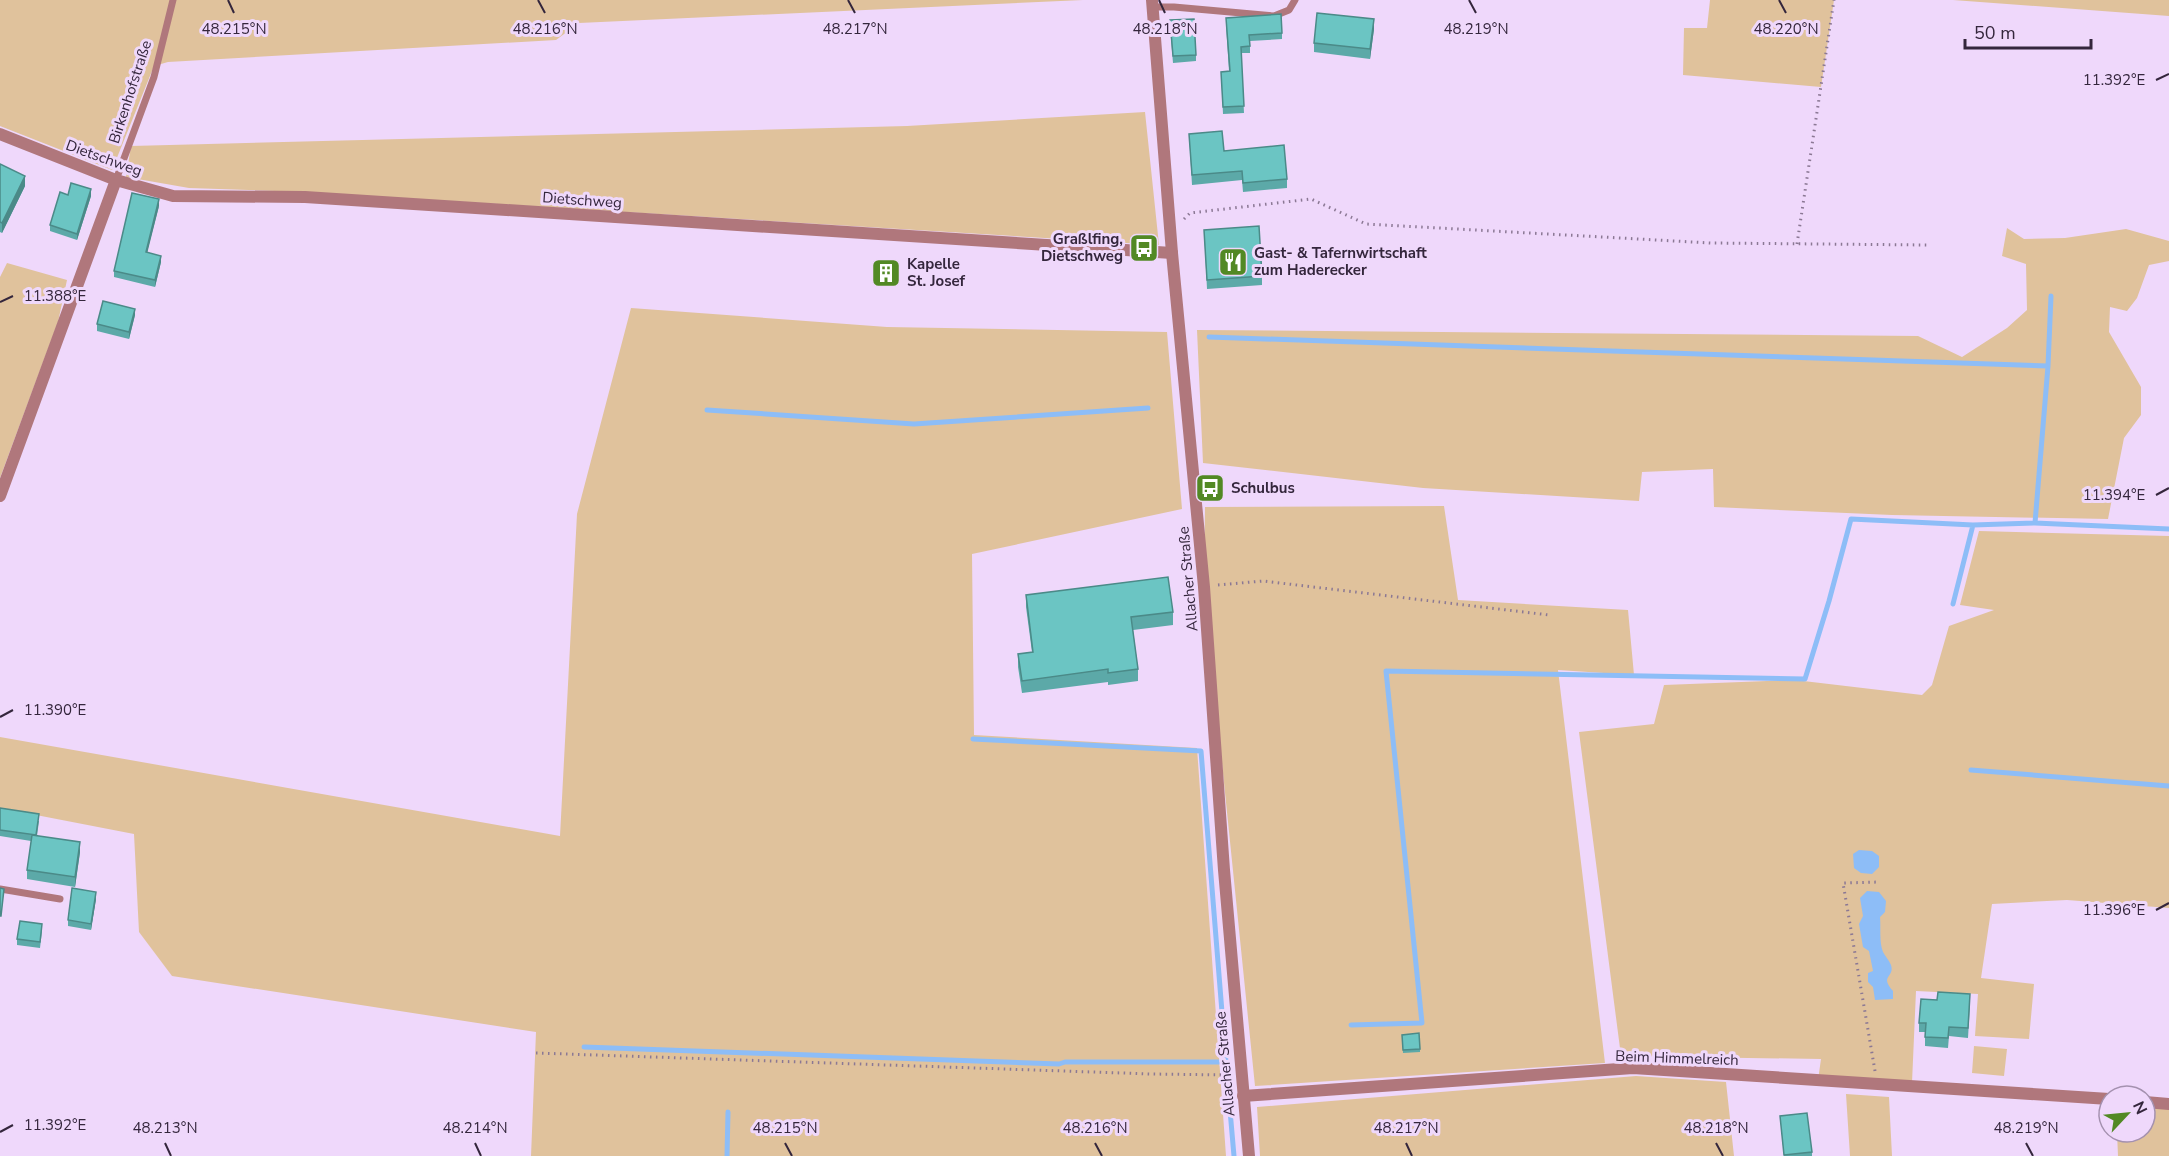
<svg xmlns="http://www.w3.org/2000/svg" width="2169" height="1156" font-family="'Nunito Sans',sans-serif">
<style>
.green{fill:#e0c29c}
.water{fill:#8dbdf7}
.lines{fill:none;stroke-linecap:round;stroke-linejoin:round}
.stream{stroke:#8dbdf7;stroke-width:5}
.path{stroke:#8b7894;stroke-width:3;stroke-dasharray:1.5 4.5;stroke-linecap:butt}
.service{stroke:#b0777c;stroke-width:7}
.minor{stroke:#b0777c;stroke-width:12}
.tertiary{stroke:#b0777c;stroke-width:12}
.wall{fill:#5ca9a8}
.shaded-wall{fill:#4b8a88}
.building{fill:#6bc5c3;stroke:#4b8a88;stroke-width:1.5}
.ticks{fill:none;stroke:#34263c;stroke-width:2}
.labels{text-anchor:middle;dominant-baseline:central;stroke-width:6;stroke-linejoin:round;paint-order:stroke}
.street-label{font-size:15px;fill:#34263c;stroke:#efd8fb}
.poi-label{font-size:15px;font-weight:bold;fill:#34263c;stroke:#efd8fb;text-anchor:start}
.ticks-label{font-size:15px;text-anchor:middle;fill:#34263c;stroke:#efd8fb;stroke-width:6;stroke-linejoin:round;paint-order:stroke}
</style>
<rect width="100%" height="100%" fill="#efd8fb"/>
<!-- green -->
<path class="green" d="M0,0H1083L579,23L556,40L168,62L154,66L112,170L0,126Z
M1710,0H1834L1821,87L1683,75L1684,28H1707Z
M1953,0H2169V16Z
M1145,112L1159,245L304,192L189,188L126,177L131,146L907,126Z
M2007,228L2024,239L2065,238L2126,229L2169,241V261L2149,265L2137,298L2127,311L2110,307L2109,332L2141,387V415L2124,438L2108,519L1892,515L1714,507L1713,469L1642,472L1639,501L1423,488L1203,463L1197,330L1918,336L1962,357L2007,328L2027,310L2026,264L2002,256Z
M7,263L67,280L58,322L0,478V277Z
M631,308L887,327L1167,332L1182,509L972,554L974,735L1197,748L1226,1156H531L536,1032L172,976L139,932L134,834L0,808V737L560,836L577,514Z
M1444,506L1458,600L1628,610L1634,675L1558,670L1605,1063L1255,1086L1204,587L1205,507Z
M1979,531L2169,536V908L2067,900L1992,904L1981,978L2034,984L2029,1039L1975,1036L1978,994L1916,991L1912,1083L1818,1080L1821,1059L1621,1056L1579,732L1654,724L1664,685L1795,680L1922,695L1932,685L1949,626L1994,610L1960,605Z
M1974,1046L2007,1049L2004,1076L1972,1073Z
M1636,1076L1726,1082L1734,1156H1260L1257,1107Z
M1846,1094L1889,1097L1892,1156H1850Z
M2145,1107L2169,1109V1156H2118L2117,1132H2145Z"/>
<!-- water -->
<path class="water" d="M1859,850L1872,851L1879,856V867L1872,874L1861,873L1854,868L1853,854Z
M1867,891L1879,892L1886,901L1885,912L1880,917C1881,927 1879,942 1883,952C1885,956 1889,960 1891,965C1895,978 1879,975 1893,991V999L1875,1000L1873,987L1868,982V973L1873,971L1869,951L1863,947L1859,924L1863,916L1860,898Z"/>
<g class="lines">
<!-- stream -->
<path class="stream" d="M1209,337L2048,366
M707,410L914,424L1148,408
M2035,523L2048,366L2051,296
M1953,604L1973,525
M1971,770L2169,786
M1351,1025L1422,1023L1386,671L1805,679L1829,601L1851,519L1973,525L2035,523L2169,529
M584,1047L1059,1064L1065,1062H1226L1201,751L973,739
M1228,1087L1234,1156
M727,1156L728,1112"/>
<!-- path -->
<path class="path" d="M1184,219L1190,213L1311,199L1366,224L1711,243L1927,245
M1797,244L1834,0
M1218,585L1263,581L1549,615
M536,1053L1151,1074L1230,1075
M1875,1071L1843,883L1880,882"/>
<!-- service -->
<path class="service" d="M1153,7H1174L1274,16L1289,10L1295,0
M116,180L154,77L173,0
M0,889L60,899"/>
<!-- minor -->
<path class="minor" d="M0,134L116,180L173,196L305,197L1172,253
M0,496L116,180
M1243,1096L1633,1068L2109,1099
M2145,1102L2169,1104"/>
<!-- tertiary -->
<path class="tertiary" d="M1152,0L1172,253L1204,587L1224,870L1249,1156"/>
</g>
<!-- wall -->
<path class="wall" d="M1226,25L1282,33V39L1250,41V53H1241L1244,113L1223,114L1221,72L1229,71Z
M1170,27L1196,55V61L1173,63Z
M1374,29L1370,59L1314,52V43Z
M1189,134L1224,151L1287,179V188L1243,192L1242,180L1192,185Z
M0,164L25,186L2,233L0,232Z
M68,195L91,196L77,240L50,231V225Z
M159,206L147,252L161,262L155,287L114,277V271Z
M1204,230L1262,276V285L1207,289Z
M135,315L129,339L97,331V324Z
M1026,595L1173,612V625L1133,630L1138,669V681L1108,685V682L1022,693L1018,667V654L1032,652L1026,607Z
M0,808L39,821L37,836L80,852L75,887L27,879V870L31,841L0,836Z
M96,899L91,930L68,926V920Z
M42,931L40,948L17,945V939Z
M1970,1004L1968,1038L1949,1036L1948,1048L1925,1046V1032H1919V1023Z
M1402,1035L1420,1049V1052L1403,1053Z
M1780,1116L1812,1152V1156H1784Z"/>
<!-- shaded-wall -->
<path class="shaded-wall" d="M1374,19V29L1370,59V49Z
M25,176V186L2,233V223Z
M91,189V196L77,240V234Z
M159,199V206L146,258V252Z
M161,256V262L155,287V280Z
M135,309V315L129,339V332Z
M80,842V852L75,887V877Z
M96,892V899L91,930V924Z"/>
<!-- building -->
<path class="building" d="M1317,13L1374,19L1370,49L1314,43Z
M1281,14L1282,33L1249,35L1250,46L1241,47L1244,106L1223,107L1221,72L1230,71L1226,18Z
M1194,19L1196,55L1173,56L1170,20Z
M1222,131L1224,151L1284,145L1287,179L1243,183L1242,171L1192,175L1189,134Z
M0,164L25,176L2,223L0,222Z
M71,183L91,189L77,234L50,225L60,192L68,195Z
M132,193L159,199L146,252L161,256L155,280L114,271Z
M1259,226L1262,276L1207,280L1204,230Z
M103,301L135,309L129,332L97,324Z
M1168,577L1173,612L1131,617L1138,669L1108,673V669L1022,681L1018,654L1033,652L1026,595Z
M0,808L39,814L36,835L0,830Z
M32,835L80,842L75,877L27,870Z
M0,888L4,889L1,916H0Z
M72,888L96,892L91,924L68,920Z
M20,921L42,924L40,942L17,939Z
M1938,992L1970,994L1968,1028L1949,1027L1948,1038L1925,1037L1926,1023H1919L1921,999L1937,1000Z
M1419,1033L1420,1049L1403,1050L1402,1035Z
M1807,1113L1812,1152L1784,1155L1780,1116Z"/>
<!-- ticks -->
<path class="ticks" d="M228,0L234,13M538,0L545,13M848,0L855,13M1159,0L1165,13M1469,0L1476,13M1779,0L1786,13M2156,80L2169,74M0,302L13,296M2156,495L2169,488M0,717L13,710M2156,910L2169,903M0,1132L13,1125M165,1143L171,1156M475,1143L481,1156M785,1143L792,1156M1095,1143L1102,1156M1406,1143L1412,1156M1716,1143L1723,1156M2026,1143L2033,1156"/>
<!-- icons -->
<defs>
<g id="bus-square" transform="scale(1.5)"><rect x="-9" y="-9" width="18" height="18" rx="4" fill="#528924" stroke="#efd8fb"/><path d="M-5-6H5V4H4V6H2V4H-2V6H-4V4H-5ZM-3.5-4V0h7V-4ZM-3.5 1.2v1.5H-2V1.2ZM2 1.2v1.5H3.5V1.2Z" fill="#fff"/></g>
<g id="restaurant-square" transform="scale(1.5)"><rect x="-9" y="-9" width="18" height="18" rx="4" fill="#528924" stroke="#efd8fb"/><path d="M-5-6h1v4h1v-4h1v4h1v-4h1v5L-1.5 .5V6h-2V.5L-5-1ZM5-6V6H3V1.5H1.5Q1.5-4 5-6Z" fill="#fff"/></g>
<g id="building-square" transform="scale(1.5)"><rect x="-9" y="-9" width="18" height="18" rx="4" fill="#528924" stroke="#efd8fb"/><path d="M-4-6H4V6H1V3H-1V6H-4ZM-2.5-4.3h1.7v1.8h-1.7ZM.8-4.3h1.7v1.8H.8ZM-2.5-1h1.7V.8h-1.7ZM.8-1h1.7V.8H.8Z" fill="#fff"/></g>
</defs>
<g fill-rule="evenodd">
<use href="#bus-square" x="1144" y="248"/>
<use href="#restaurant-square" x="1233" y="262"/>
<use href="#building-square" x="886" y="273"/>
<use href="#bus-square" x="1210" y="488"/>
</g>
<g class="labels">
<!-- street labels -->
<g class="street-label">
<text transform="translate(130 92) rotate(-72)">Birkenhofstraße</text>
<text transform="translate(104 158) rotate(20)">Dietschweg</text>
<text transform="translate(582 200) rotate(4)">Dietschweg</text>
<text transform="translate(1188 579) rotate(-95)">Allacher Straße</text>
<text transform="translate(1677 1058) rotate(2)">Beim Himmelreich</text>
<text transform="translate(1225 1064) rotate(-95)">Allacher Straße</text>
</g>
<!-- poi labels -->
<g class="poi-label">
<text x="1123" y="239" text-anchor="end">Graßlfing,<tspan x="1123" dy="17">Dietschweg</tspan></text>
<text x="1254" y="253">Gast- &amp; Tafernwirtschaft<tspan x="1254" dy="17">zum Haderecker</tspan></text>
<text x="907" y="264">Kapelle<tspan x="907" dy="17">St. Josef</tspan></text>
<text x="1231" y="488">Schulbus</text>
</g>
</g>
<g class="ticks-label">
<text x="234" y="34">48.215°N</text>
<text x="545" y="34">48.216°N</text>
<text x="855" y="34">48.217°N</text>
<text x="1165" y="34">48.218°N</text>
<text x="1476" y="34">48.219°N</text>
<text x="1786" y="34">48.220°N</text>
<text x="2114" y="85">11.392°E</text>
<text x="55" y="301">11.388°E</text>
<text x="2114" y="500">11.394°E</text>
<text x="55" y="715">11.390°E</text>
<text x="2114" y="915">11.396°E</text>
<text x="55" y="1130">11.392°E</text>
<text x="165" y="1133">48.213°N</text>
<text x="475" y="1133">48.214°N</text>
<text x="785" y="1133">48.215°N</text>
<text x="1095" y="1133">48.216°N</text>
<text x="1406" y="1133">48.217°N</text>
<text x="1716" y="1133">48.218°N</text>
<text x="2026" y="1133">48.219°N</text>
</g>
<!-- north arrow -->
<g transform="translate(2127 1114) rotate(64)"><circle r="28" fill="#efd8fb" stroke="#a491af" stroke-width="1.5"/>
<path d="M0-4.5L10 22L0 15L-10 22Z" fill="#528924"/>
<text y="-9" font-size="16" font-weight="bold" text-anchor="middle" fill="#34263c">N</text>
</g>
<!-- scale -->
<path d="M1965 39v9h126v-9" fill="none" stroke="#34263c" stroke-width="3"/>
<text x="1974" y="39" font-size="18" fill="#34263c" stroke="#efd8fb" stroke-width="4.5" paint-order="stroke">50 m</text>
</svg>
